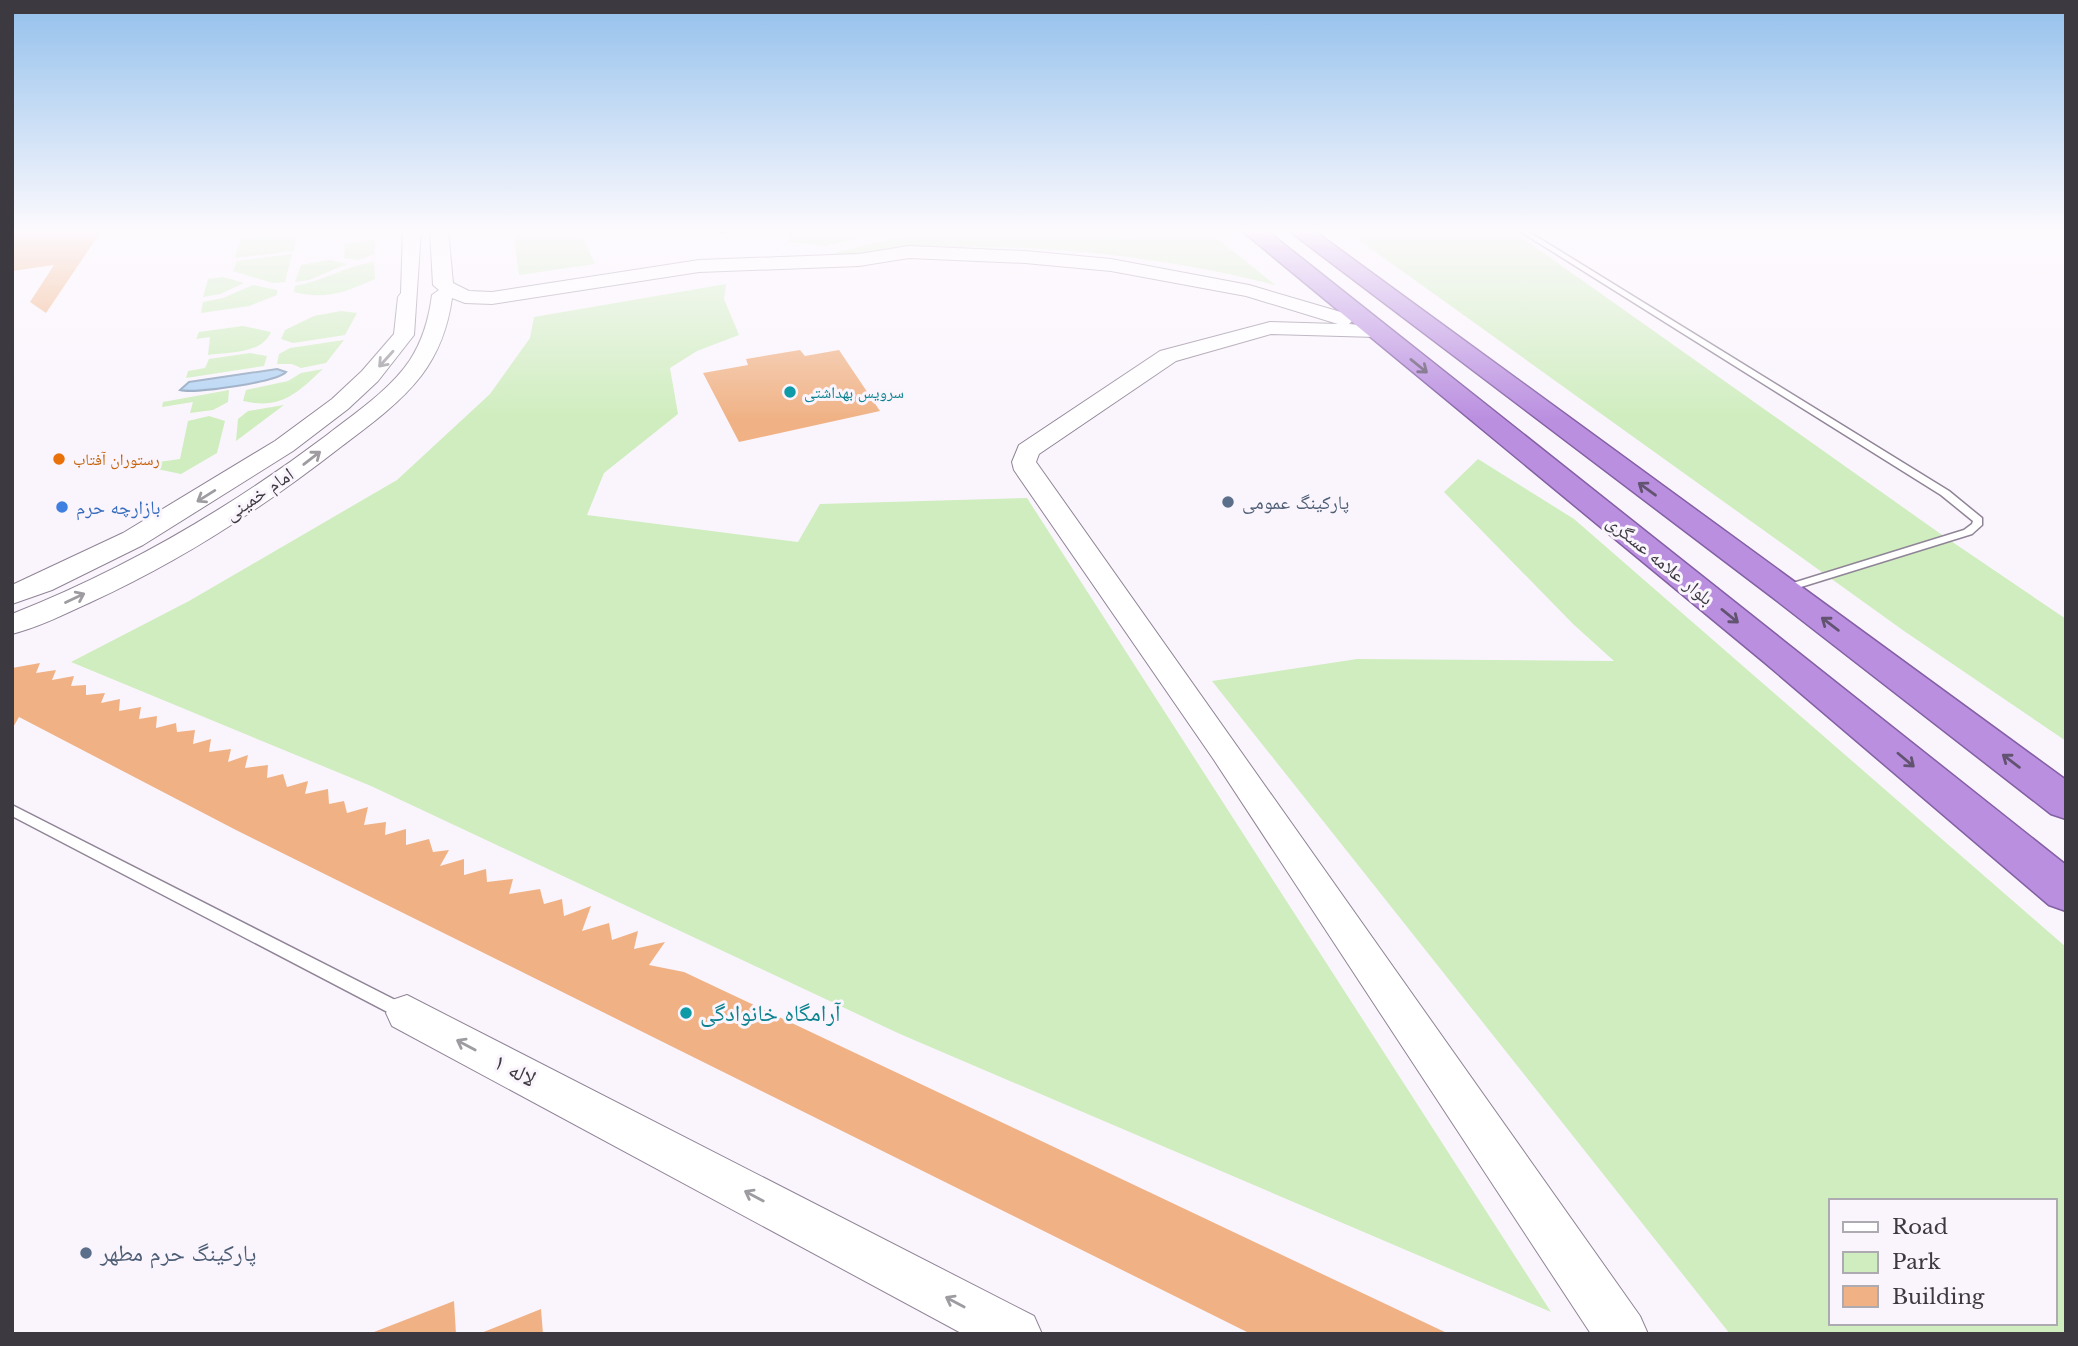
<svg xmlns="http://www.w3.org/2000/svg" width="2078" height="1346" font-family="'Libre Baskerville','Noto Naskh Arabic',serif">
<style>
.green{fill:#cfedbe;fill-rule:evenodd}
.water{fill:#b4d3f3;stroke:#90a5be;stroke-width:2}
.building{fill:#f0b285}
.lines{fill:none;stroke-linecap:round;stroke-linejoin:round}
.service-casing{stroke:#908497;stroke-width:3}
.tertiary-casing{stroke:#908497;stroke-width:2}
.trunk-casing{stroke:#835fa3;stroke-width:3}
.service{fill:#fff;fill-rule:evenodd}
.tertiary{fill:#fff;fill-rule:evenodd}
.trunk{fill:#ba8fe0;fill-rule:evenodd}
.oneway{stroke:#9e9ca0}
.oneway2{stroke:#625371}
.culture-dot{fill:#0f9aa8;stroke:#faf5fd;stroke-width:2.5}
.food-dot{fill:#e8710a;stroke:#faf5fd;stroke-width:2.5}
.service-dot{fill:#5c6f8a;stroke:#faf5fd;stroke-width:2.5}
.shop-dot{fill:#3f7fe0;stroke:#faf5fd;stroke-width:2.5}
.labels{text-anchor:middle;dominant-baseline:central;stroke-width:6;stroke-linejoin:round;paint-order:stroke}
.far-culture-label{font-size:16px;fill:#0d838f;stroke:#faf5fd;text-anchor:start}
.far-food-label{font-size:16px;fill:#c56008;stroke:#faf5fd;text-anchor:start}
.street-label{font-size:19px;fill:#3d3941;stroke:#faf5fd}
.service-label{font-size:19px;fill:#4e5e75;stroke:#faf5fd;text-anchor:start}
.shop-label{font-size:19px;fill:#366cbe;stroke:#faf5fd;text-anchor:start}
.near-culture-label{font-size:23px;fill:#0d838f;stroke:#faf5fd;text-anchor:start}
.near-street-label{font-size:23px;fill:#3d3941;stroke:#faf5fd}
.near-service-label{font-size:23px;fill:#4e5e75;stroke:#faf5fd;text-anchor:start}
</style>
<rect width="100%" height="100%" fill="#faf5fd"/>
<!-- green -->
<path class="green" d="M513,230H579L595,264L519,275Z
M786,230H899L824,246L790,242Z
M928,230H1090L1095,235L1138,238L1132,233L1137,230H1207L1275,285C1166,257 1042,243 930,248C894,249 858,255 823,258L826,255Z
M1345,230H1511L1945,537L2066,619V741L1904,631Z
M297,231L294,251L235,258L240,239Z
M376,239L374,254L359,260L344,258L345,244Z
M292,254L285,282L273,283L233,271L237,261Z
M330,260L347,264L309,280L295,282L301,265Z
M374,262L375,279C345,292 327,300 294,292L295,286C323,281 346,266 374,262Z
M223,277L244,283L220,294L203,297L208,279Z
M726,284L724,299L739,335L697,351L670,368L678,414L604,473L587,515L798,542L820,504L1027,498L1551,1312L900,1034L371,786L71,662L189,601L397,480L490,394L530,338L534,317Z
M253,285L277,290V295L249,306L201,313L203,302L223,298Z
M341,311L357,313L345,335L293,343L281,339L285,330L314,316Z
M243,326L271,332C262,354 229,352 208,355L210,337L196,339L199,332Z
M344,340L326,363L301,368L292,364H277L279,354L290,348Z
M250,353L267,356L264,366L186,378L188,371L205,368L209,359Z
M323,369C297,393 281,410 243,401L246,390L288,381L301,373Z
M229,390L228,402L213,410L190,413L193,402L162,407L163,402Z
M284,405L236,441L238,419L248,411Z
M209,416L225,421L217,453L181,474L157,469L159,462L180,459L188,421Z
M1478,459L1574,519L2066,947V1334H1730L1212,681L1357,659L1614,661L1573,624L1444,492ZM1831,1201H2055V1323H1831Z"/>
<!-- water -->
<path class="water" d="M277,369L286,372C277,382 194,394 180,390L189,382Z"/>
<!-- building -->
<path class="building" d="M12,230H102L46,313L30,302L54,265L12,271Z
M800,350L805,356L839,350L880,411L739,442L703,373L748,365L746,359Z
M40,663L36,673L56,670L52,680L74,676L71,686L86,685V695L105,693L101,703L120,699L119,711L141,707L139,719L157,716L156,728L176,723L177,732L195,730L193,744L211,739L209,752L231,749L228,762L248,755L245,768L268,765L267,778L283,774L287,787L308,781L305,794L328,789L329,804L344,801L347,813L368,807L364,825L386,822L385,835L406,829V845L429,839L433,852L449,850L440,866L464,859V875L486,869L487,882L513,879L509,894L540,889L544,904L562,899L564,916L591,906L582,931L609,923L612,940L638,931L634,949L665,942L649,965L684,972L1449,1334H1251L234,829L19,717L12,729V668Z
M454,1301L456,1334H375L374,1332Z
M541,1309L543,1334H481V1333Z"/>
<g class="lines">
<!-- service casing -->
<g class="service-casing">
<path id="service" d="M716,230H726L723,232Z
M1518,230H1526L1949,491L1982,518V525L1972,534L1788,591H1780L1778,589L1780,587L1964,530L1972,524L1973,521L1941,495Z
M12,805L409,1007L411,1012L409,1017L403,1019L397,1017L12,816Z"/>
</g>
<!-- tertiary casing -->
<g class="tertiary-casing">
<path id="tertiary" d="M403,230H421L414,335L378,381L348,409L293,451L143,545L52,590L12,604V585L123,533L275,441L332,399L362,371L394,334L398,297L401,293Z
M430,230H448L453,283L469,291L492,292L699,260L859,254L909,246L1025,251L1111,259L1249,285L1351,315L1354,319L1349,324L1383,327L1386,331L1383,335L1376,337L1271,334L1176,361L1039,454L1036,462L1640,1316L1648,1334H1591L1214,760L1014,470L1012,462L1019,445L1160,351L1270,322L1338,324L1246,296L1111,271L1025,263L909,258L859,266L699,272L492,304L465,303L452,298C448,327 439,352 421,376C400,403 370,425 342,446C264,507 181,561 91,602C65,614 39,627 12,634V614C126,569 230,508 327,435C355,413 390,390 410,360C423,340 429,318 432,295L439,290L433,285Z
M407,995L1034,1316L1042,1334H963L392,1026L386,1013L392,1000Z"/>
</g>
<!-- trunk casing -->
<g class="trunk-casing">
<path id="trunk" d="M1241,230H1266L2066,865V911L2049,905L1764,662Z
M1288,230H1313L2066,780V819L2051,814L1772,597Z"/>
</g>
<!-- service -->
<use href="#service" class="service"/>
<!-- tertiary -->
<use href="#tertiary" class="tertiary"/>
<!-- trunk -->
<use href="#trunk" class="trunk"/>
</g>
<!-- one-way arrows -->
<defs><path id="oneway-shaft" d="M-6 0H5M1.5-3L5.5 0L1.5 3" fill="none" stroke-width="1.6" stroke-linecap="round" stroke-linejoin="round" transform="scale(1.75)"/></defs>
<g class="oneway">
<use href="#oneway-shaft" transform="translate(386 359) rotate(132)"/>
<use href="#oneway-shaft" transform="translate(312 458) rotate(-38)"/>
<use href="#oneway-shaft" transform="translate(206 496) rotate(148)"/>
<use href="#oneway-shaft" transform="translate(75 598) rotate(-25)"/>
<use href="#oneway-shaft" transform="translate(466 1045) rotate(-152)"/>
<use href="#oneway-shaft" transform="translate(754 1196) rotate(-152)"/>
<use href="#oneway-shaft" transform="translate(955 1302) rotate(-152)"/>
</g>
<g class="oneway2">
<use href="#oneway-shaft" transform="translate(1419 366) rotate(39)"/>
<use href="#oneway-shaft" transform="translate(1647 489) rotate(-144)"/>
<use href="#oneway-shaft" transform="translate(1730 616) rotate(39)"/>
<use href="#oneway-shaft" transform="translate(1830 624) rotate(-143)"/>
<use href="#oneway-shaft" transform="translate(1906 760) rotate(40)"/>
<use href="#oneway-shaft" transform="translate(2011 761) rotate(-143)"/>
</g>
<!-- sky -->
<linearGradient id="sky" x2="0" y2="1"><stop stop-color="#93c0ec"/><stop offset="0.55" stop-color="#fdfafe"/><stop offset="1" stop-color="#fdfafe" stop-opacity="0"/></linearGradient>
<rect width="2078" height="419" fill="url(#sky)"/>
<!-- markers -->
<g class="culture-dot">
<circle cx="790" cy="392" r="7"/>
<circle cx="686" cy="1013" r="7"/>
</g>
<circle class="food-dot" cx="59" cy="459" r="7"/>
<g class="service-dot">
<circle cx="1228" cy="502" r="7"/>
<circle cx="86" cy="1253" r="7"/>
</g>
<circle class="shop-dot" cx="62" cy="507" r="7"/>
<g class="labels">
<!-- far-culture labels -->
<g class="far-culture-label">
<text x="804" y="392">سرویس بهداشتی</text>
</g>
<!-- far-food labels -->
<g class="far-food-label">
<text x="73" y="459">رستوران آفتاب</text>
</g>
<!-- street labels -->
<g class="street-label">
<text transform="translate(259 494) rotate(-34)">امام خمینی</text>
<text transform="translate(1660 560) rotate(39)">بلوار علامه عسگری</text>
</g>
<!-- service labels -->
<g class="service-label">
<text x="1242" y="502">پارکینگ عمومی</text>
</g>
<!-- shop labels -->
<g class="shop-label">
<text x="76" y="507">بازارچه حرم</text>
</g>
<!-- near-culture labels -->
<g class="near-culture-label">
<text x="700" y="1013">آرامگاه خانوادگی</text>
</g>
<!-- near-street labels -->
<g class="near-street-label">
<text transform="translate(515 1070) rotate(28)">لاله ۱</text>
</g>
<!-- near-service labels -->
<g class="near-service-label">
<text x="100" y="1253">پارکینگ حرم مطهر</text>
</g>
</g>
<!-- border -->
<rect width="2078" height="1346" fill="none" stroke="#3d3941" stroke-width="28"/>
<!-- legend -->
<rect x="1829" y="1199" width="228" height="126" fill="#faf5fd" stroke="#aeaab2" stroke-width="2"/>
<rect x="1843" y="1222" width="35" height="10" fill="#ffffff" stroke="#aeaab2" stroke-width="2"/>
<text x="1892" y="1234" font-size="21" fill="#3d3941">Road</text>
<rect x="1843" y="1252" width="35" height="21" fill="#cfedbe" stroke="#aeaab2" stroke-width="2"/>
<text x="1892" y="1269" font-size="21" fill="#3d3941">Park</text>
<rect x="1843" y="1286" width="35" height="21" fill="#f0b285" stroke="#aeaab2" stroke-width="2"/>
<text x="1892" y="1304" font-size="21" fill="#3d3941">Building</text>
</svg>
